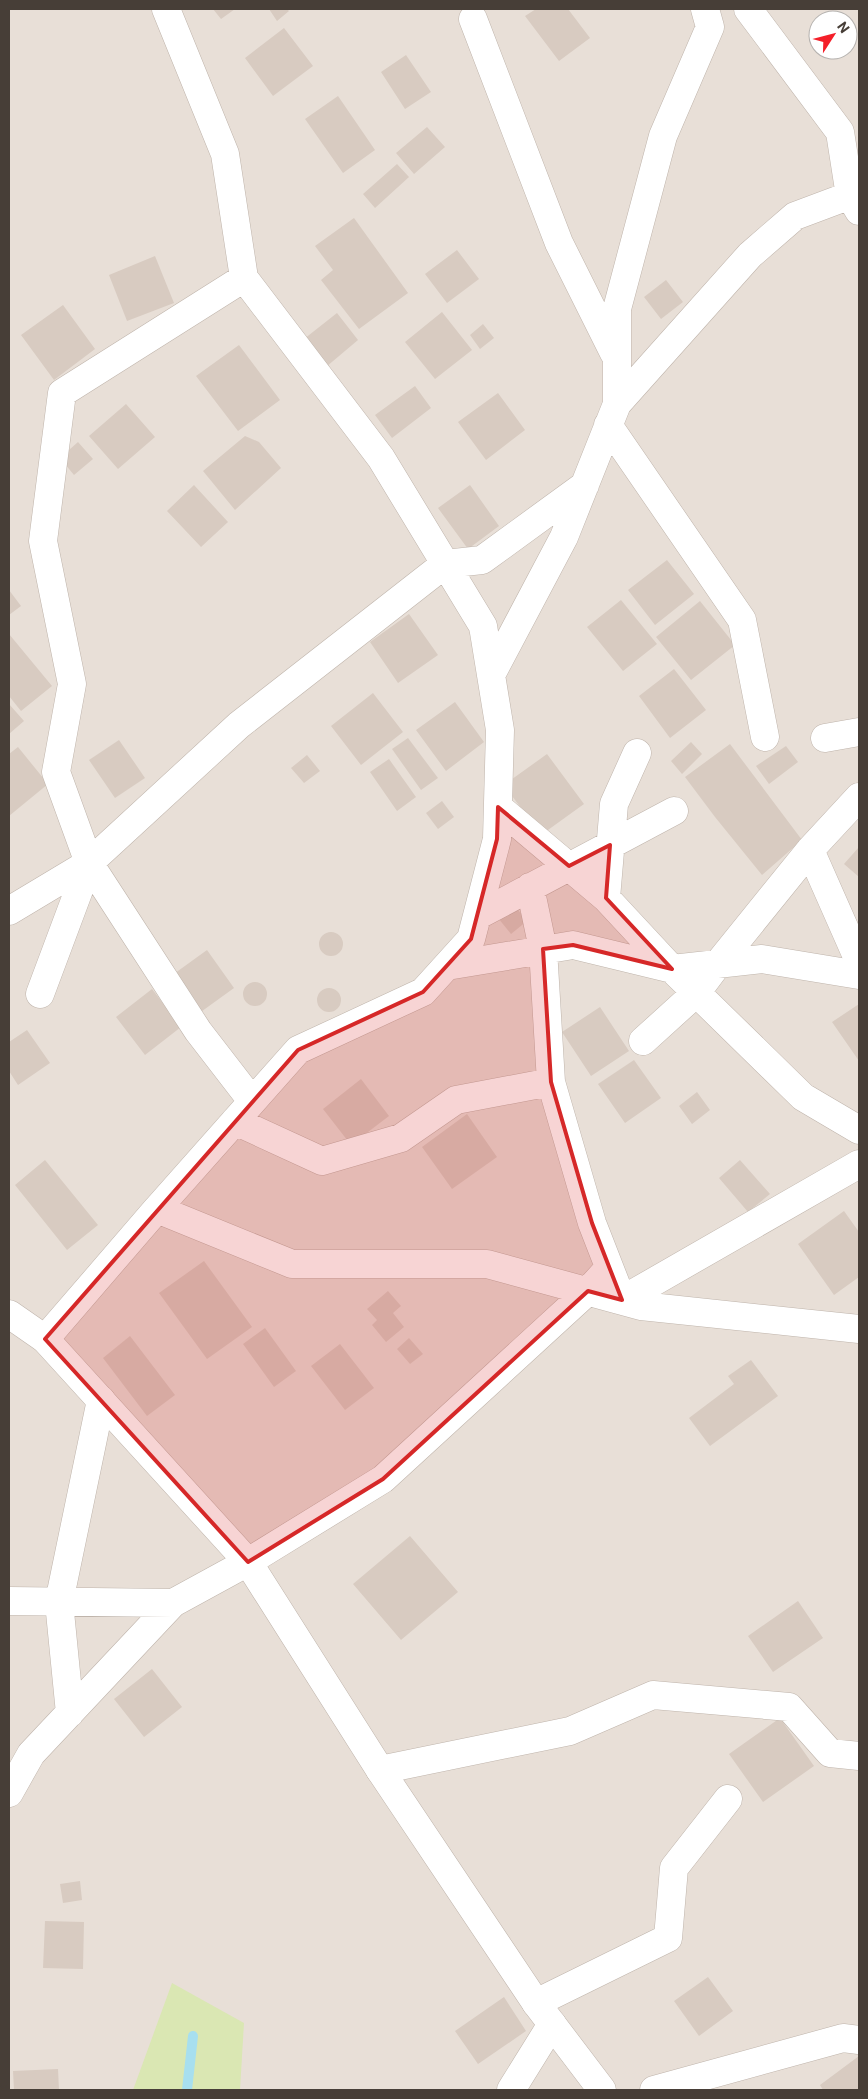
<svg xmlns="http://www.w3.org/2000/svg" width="868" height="2099" font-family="Roboto,sans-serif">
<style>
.residential{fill:#e8dfd7;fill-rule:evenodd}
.green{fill:#dae7b3}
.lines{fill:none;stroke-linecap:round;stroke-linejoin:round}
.stream{stroke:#a7dfef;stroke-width:10}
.building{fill:#d8cbc1}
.minor-casing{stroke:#bfb4ab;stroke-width:29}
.tertiary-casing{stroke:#bfb4ab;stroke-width:29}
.minor{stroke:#fff;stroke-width:28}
.tertiary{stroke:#fff;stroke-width:28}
.marked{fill:#d62828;fill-opacity:0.2;stroke:#d62828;stroke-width:4;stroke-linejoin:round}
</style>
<rect width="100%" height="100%" fill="#f4eee9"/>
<!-- residential -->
<path class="residential" d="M9,9H859V2090H9ZM818,20H848V50H818Z"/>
<!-- green -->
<path class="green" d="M172,1983L244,2023L240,2090H133Z"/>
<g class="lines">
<!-- stream -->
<path class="stream" d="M187,2090L193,2036"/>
</g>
<!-- building -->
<path class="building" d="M213,9H235L221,19Z
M269,9H287L289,11L277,21Z
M536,9H568L590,38L559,61L525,16Z
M284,28L313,66L273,96L245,58Z
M406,55L431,92L405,109L381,72Z
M338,96L375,150L343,173L305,119Z
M427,127L445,147L414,174L396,153Z
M397,164L409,177L375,208L363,194Z
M354,218L408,293L359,329L321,280L333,270L315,246Z
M457,250L479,279L447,303L425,274Z
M155,256L174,303L127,321L109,275Z
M666,280L683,302L661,319L644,297Z
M63,305L95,349L54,380L21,335Z
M442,312L472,350L435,379L405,342Z
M337,313L358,340L326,367L304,339Z
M483,324L494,338L480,349L470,335Z
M239,345L280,400L238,431L196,376Z
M415,386L431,408L392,438L375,415Z
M498,393L525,430L486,460L458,422Z
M126,404L155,437L118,469L89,436Z
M245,436L259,442L281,468L235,510L203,471Z
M78,442L93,459L74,475L60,458Z
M194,485L228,522L201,547L167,511Z
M470,485L499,526L468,549L438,508Z
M667,560L694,594L655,625L628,590Z
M9,590L21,606L9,615Z
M621,600L657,644L623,671L587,627Z
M700,601L735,645L691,680L656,637Z
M409,614L438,655L398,683L370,642Z
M9,634L52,686L21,711L9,696Z
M674,669L706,710L670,738L639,696Z
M373,693L403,732L361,765L331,726Z
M455,702L484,742L446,771L416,730Z
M9,704L24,721L9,734Z
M408,738L438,778L421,790L392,749Z
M119,740L145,778L115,798L89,760Z
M691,742L702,754L682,774L671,761Z
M730,744L802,840L762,875L715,817L685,777Z
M786,746L798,762L769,784L756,766Z
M18,747L48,784L9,816V754Z
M547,754L584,804L541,835L504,785Z
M307,755L320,771L304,783L291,768Z
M389,759L416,797L397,811L370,772Z
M442,801L454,817L438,829L426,813Z
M859,847V877L844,864Z
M514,905L527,921L511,934L498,918Z
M319 944a12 12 0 1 1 24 0a12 12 0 1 1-24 0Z
M207,950L234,988L198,1014L171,976Z
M243 994a12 12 0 1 1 24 0a12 12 0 1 1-24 0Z
M317 1000a12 12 0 1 1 24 0a12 12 0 1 1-24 0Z
M152,989L181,1027L145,1055L116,1017Z
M859,1004V1061L832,1022Z
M600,1007L629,1051L591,1076L562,1032Z
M27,1030L50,1063L18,1085L9,1071V1042Z
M634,1060L661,1098L625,1123L598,1084Z
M361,1079L389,1116L351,1145L323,1109Z
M697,1092L710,1110L692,1124L679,1106Z
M467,1114L497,1157L452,1189L422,1147Z
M45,1160L98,1225L67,1250L15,1185Z
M740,1160L770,1194L748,1212L719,1178Z
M844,1211L859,1232V1277L834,1295L798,1244Z
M204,1261L252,1327L207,1359L159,1293Z
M388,1291L401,1306L393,1313L404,1327L386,1342L372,1325L377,1320L367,1309Z
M265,1328L296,1371L274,1387L243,1344Z
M130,1336L175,1395L147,1416L103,1358Z
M409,1338L423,1354L410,1364L397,1349Z
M340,1344L374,1388L345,1410L311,1366Z
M751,1360L778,1396L710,1446L689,1418L734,1384L728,1376Z
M410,1536L458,1592L401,1640L353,1584Z
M798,1601L823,1638L773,1672L748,1636Z
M152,1669L182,1707L144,1737L114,1699Z
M780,1718L814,1766L763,1802L729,1754Z
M80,1881L82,1900L63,1903L60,1884Z
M45,1921L84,1922L83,1969L43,1968Z
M708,1977L733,2011L699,2036L674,2001Z
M504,1997L526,2031L478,2064L455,2031Z
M859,2056V2090H823L820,2085Z
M58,2069L59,2090H14L13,2071Z"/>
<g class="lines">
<!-- minor casing -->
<g class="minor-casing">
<path id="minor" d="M748,9L840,132L850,196L859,211
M473,19L559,243L614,353
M617,404V309L663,136L710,27L705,9
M608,425L742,620L765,737
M491,675L564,537L617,404L750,255L795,216L859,192
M825,738L859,732
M498,807L606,898L672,969L803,1097L859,1130
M810,850L859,961
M89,863L198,1031L252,1101
M530,887L543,949L551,1082L592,1223L622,1300L859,1164
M606,898L614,804L637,753
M9,911L89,863L239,725L445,564L482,560L585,485
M477,916L674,811
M447,966L573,945L672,969L762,959L859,975
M40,994L89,863L56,772L72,684L43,541L62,393L244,278
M643,1041L696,993L717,965L810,850L859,797
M235,1121L322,1161L401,1138L456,1100L551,1082
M157,1209L298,1050L423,992L471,939L497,839L500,730L483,626L381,458L244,278L225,154L166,9
M45,1339L157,1209L292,1264H487L641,1306L859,1329
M9,1601L173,1603L248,1562L383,1479L588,1291L609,1268
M70,1713L59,1602L101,1400
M380,1770L570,1731L653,1695L789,1707L830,1753L859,1756
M9,1793L31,1754L173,1603
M536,2003L668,1938L674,1868L728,1799
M511,2090L552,2024
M654,2090L843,2038L859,2040"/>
</g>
<!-- tertiary casing -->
<g class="tertiary-casing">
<path id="tertiary" d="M9,1314L45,1339L248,1562L380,1770L536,2003L602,2090"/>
</g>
<!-- minor -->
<use href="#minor" class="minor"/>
<!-- tertiary -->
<use href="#tertiary" class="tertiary"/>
</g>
<!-- marked area -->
<path class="marked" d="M498,807L569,866L610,845L606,898L672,969L573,945L543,949L551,1082L592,1223L622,1300L588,1291L383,1479L248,1562L45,1339L298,1050L423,992L471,939L497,839Z"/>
<!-- border -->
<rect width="868" height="2099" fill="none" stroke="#473e37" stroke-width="20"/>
<!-- north arrow -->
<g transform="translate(833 35) rotate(54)"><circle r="24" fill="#ffffff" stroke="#b5b2af"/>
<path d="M0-4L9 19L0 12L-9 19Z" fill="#f41f29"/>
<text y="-8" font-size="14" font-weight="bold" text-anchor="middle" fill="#473e37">N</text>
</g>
</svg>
